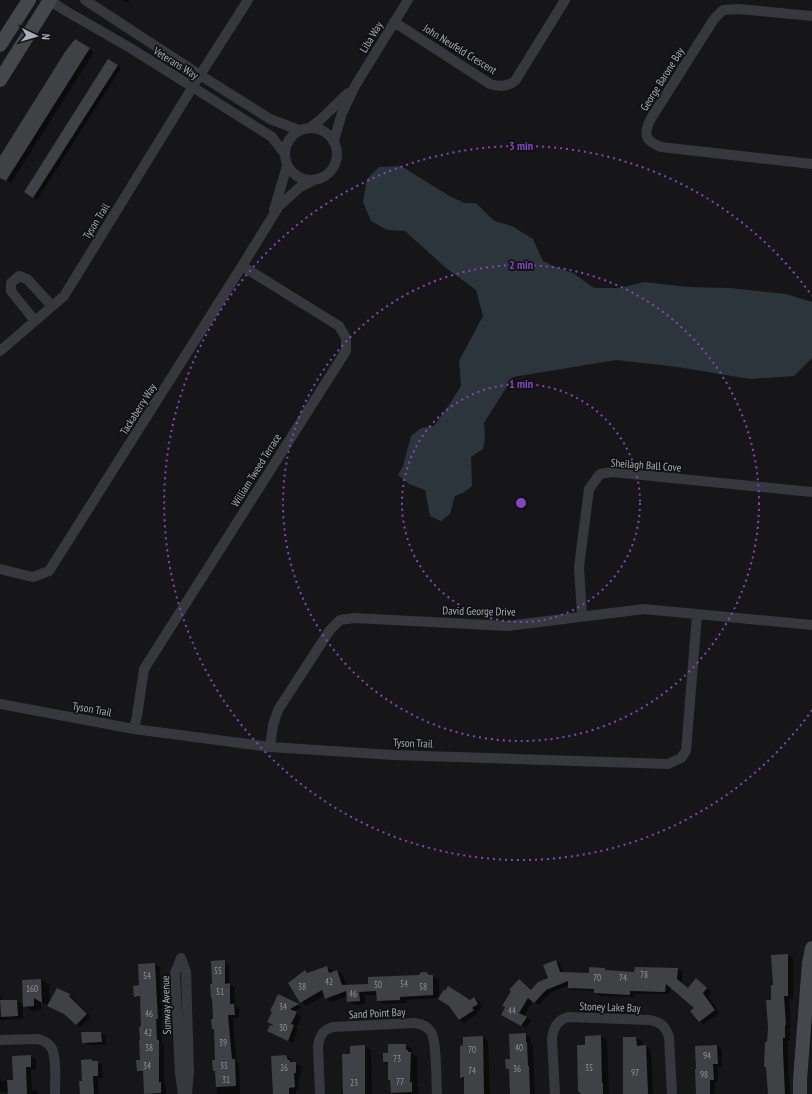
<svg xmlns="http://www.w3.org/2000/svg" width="812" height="1094" font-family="'PT Sans Narrow',sans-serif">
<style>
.water{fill:#2c353c}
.shadow{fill:#0007}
.building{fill:#404145}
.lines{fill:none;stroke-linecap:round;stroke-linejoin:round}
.street{stroke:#37383d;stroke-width:10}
.secondary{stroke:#45474d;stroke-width:14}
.ring{fill:none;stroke:#8446be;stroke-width:2;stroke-dasharray:2 4}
.labels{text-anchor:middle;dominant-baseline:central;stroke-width:3.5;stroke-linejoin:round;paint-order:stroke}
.number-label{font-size:9px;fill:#8e929b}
.street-label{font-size:11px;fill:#a8adb8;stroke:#111113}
.centre{fill:#8446be;stroke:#111113;stroke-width:2}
.ring-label{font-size:12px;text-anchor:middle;font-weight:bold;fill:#8446be;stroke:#111113;stroke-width:3.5;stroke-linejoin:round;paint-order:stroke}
</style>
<rect width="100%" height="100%" fill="#161618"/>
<!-- water -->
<path class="water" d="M401,166L451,197L465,203H476L494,221L512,226L533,239L543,261L558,268L573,273L594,288H620L644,282L688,287L730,288L786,294L812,302V358L794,376L750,379L678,367L616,360L513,377L484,423L485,439L483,449L471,457L472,486L463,493L455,496L450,514L441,521L430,516L425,490L409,484L398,475L403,466L411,436L421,428L434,426L447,408L461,386L459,361L483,316L476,290L446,268L405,231L387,230L371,221L363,202L367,179L379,167Z"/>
<!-- shadow -->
<path class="shadow" d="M122,0H129L128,3Z
M80,43L94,52L11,183L0,177V159Z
M109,60L121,68L37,200L25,192Z
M788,955L793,958V999H789L791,1027H790V1041H788V1055L790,1094H769L768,1043L772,1001L775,986Z
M224,961L229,964L230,985L235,987V1006L239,1008V1017L233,1018L236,1061L239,1063L240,1094H217L215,1030L213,1029L214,1019L213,985Z
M555,961L560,964L564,973L590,974V968L605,969L609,971L635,973L678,969L683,972L682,983L689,989L696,980L712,992L708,996L719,1013L704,1024L699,1021L696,1008L670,987V994H635V997L600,996L595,993V991L574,990L569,987V985L551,992L539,1005L533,1001L524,1016L531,1020L526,1028L502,1014L519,980L532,990L549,978Z
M155,964L160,967L163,1021H161L162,1043L164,1044V1085L166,1086V1094H145L144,1073L138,1070L141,1061L142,1027L141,999L135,996Z
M327,967L334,972L337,971L343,975L347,986L369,985L432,976L439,980V998L470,1001L474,998L479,1001L483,1007L477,1011L478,1013L465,1023L459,1020L450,1005L439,998L406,1000V1003L384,1004L378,1001L377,995H365V1004L354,1005L348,1001V996L332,1002L326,998L325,995L307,1006L301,1002L305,971L309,973Z
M41,980L49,984L50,1004L57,989L74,998V1000L91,1017L81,1027L76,1025L66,1014L41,1002V1010L32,1011L23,1005V1019L0,1020V996L2,997V1001H17L24,1005Z
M278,996L302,1007L294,1012L302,1016L296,1028L298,1029L293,1043L274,1033L273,1027Z
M101,1033L106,1035V1045H88L83,1042Z
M525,1034L531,1038V1045L533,1046L535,1094H511L510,1071L507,1069Z
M600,1036L607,1040L609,1094H579L578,1046H586Z
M483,1037L488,1041L490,1094H465V1079L461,1077Z
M624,1038H636L642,1041V1046H645L651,1049L653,1094H624Z
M405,1045L412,1049L413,1054L417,1057V1086L419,1087V1094H392V1081L389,1080V1064L384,1062L389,1054Z
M365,1046L371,1050L372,1094H341V1092H343L351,1055V1047Z
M717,1046L722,1049V1067H718V1082H715V1094H697Z
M30,1056L36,1059V1069L31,1070L32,1089L38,1092V1094H9V1092H0V1074L1,1081H14Z
M286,1056L291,1059L292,1063L301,1066V1076H299V1090H296V1094H274Z
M92,1060L102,1065L103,1078H98L99,1094H81L83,1081Z"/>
<!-- building -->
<path class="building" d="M75,39L90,48L6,181L0,178V156L65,52Z
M108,59L118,65L33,198L24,192Z
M788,954V996H784L786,1025H785V1038H783V1052L785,1094H768L766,1067H764L765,1042H767L768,1028L766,1000H771V985H773L771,955Z
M225,960V984L230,983V1004H234L235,1015H228L232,1059H235L236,1086L216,1087L215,1071H213L212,1060H215L214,1029H212L211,1019H213L212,998H211L210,984H212L211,961Z
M556,960L560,972L589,973V967L605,968V970L634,972L635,967L678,968L677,979L688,988L696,978L707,988L703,993L715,1010L699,1022L690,1011L694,1008L666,984L665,992L630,991V995L594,993V989L568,988V981L546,990L534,1003L528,998L519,1013L527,1017L521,1026L501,1015L505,1007L502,1006L511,991L509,990L519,979L531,990L538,982L548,978L543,965Z
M155,963L158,1019H156L157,1040H159V1082H161V1093L144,1094L143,1071H137L136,1060H140L139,1040H140L139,1027L141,1026L140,996L134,997L133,986L139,985L138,964Z
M327,966L329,973L337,970L342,985L368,984V977L419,975L421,972H426L429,975H433V995L400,997V1000L377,1001L376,991L359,992L360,1001L347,1002L346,991L325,999L322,990L300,1003L288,983L305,970L307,973Z
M41,979L42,1003L34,998V1006L23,1007L22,980Z
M448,986L470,1000L474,997L478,1004L472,1008L474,1010L459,1020L449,1006L438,999L444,989L445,991Z
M57,988L70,994L69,996L87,1014L76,1025L64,1014L47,1006Z
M278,994L299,1004L290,1009L297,1012L291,1024L294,1025L288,1041L267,1031L270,1025L273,1026V1025L267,1022L272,1012L270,1011Z
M0,1000H17L18,1016L1,1017Z
M81,1032H101L102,1042L82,1043Z
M526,1033V1042H527L528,1066H529L530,1094H510L509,1069H506L505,1059H510L509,1034Z
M601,1035L602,1083H603V1094H581L578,1091L577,1045H585V1036Z
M483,1036L484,1094H464V1077L460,1078V1046L463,1045V1037Z
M623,1037H636L637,1046L646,1045L648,1094H623Z
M388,1044H406V1050H408V1052H411L410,1082H412V1092L391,1093L390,1080H388V1062H383V1053H388Z
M365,1045V1094H343L342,1054H350V1046Z
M717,1045L718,1064H713L714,1080H710V1094H696L695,1069H696L695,1046Z
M31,1055V1067H26L27,1094H8L7,1080H13L12,1056Z
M286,1055L288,1060H290V1062H296V1073H294L295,1087L289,1088V1094H273L271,1056Z
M92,1059V1061H98V1076H93L94,1094H80L79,1081H82L81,1060Z"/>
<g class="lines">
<!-- street -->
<path class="street" d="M49,0L66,11L132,49L272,137L284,153
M85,0L200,75L270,119L299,130
M812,16L739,9L723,10L714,19L650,120C643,136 646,141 661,147L812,164
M394,22L490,84C499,87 507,87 515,81L565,0
M311,127L320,120L348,93
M285 154a26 26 0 1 1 52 0a26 26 0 1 1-52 0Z
M334,140L342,113L355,86L408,0
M274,210L287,166
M35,321L11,291V283L19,276L27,279L52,306
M0,351L64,296L200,75L248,0
M0,569L33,577L49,571L242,266L279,206L300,187L313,181
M582,616L579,567L589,489L600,474L612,472L812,492
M0,704L134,729L270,747L393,755L668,764L681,758L686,751L697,615
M134,729L137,716L144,669L346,351V338L339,326L242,266
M270,747L273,725L278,710L330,630L340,620L354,618L507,626L644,609L812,625
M181,958L175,973L180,1074L183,1094
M181,958L186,972L189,1072L187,1094
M0,1040L37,1039C43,1040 47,1042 51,1047C57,1056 55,1082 55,1094
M320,1094L318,1046C320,1035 323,1030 333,1027L415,1023C422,1024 427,1026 431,1032C437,1041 436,1081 437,1094
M555,1094L552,1039C553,1028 557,1020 568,1017L650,1020C662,1023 665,1026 669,1037L672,1094"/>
<!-- secondary -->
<path class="secondary" d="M0,45L29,0
M0,80L50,0
M800,1094V1080L809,963L812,948"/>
</g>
<!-- distance rings -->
<g class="ring">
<circle cx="521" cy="503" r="119"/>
<circle cx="521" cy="503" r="238"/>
<path d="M812 710A357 357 0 1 1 812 296"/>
</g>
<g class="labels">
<!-- number labels -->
<g class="number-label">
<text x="218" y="970">55</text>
<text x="644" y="974">78</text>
<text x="147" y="975">54</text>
<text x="597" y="977">70</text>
<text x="623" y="977">74</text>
<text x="329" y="981">42</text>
<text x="404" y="983">54</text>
<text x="378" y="984">50</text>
<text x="302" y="986">38</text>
<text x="423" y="986">58</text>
<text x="32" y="988">160</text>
<text x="220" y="991">51</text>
<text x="353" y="993">46</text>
<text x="283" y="1006">34</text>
<text x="512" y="1010">44</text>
<text x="149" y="1013">46</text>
<text x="283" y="1027">30</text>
<text x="148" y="1032">42</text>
<text x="223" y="1042">39</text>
<text x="149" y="1047">38</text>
<text x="519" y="1047">40</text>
<text x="472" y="1049">70</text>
<text x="707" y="1055">94</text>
<text x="397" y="1058">73</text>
<text x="147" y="1065">34</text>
<text x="224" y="1065">35</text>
<text x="284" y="1067">26</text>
<text x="589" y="1067">35</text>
<text x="517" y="1068">36</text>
<text x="472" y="1070">74</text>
<text x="635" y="1072">97</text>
<text x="704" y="1074">98</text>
<text x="226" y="1079">31</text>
<text x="400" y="1081">77</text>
<text x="354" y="1082">23</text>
</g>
<!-- street labels -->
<g class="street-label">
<text transform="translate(371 37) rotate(-59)">Liba Way</text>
<text transform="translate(460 49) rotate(32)">John Neufeld Crescent</text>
<text transform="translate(176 63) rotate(32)">Veterans Way</text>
<text transform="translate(662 79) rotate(-58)">George Barone Bay</text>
<text transform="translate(96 221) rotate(-58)">Tyson Trail</text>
<text transform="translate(138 409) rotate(-58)">Tackaberry Way</text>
<text transform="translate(646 465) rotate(4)">Sheilagh Ball Cove</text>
<text transform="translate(256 470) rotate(-58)">William Tweed Terrace</text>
<text transform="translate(479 611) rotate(1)">David George Drive</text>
<text transform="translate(92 709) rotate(10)">Tyson Trail</text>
<text transform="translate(413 743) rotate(2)">Tyson Trail</text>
<text transform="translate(166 1005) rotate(-92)">Sunway Avenue</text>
<text transform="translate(610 1007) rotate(2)">Stoney Lake Bay</text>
<text transform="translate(377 1013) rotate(-3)">Sand Point Bay</text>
</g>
</g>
<circle cx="521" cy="503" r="6" class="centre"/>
<g class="ring-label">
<text x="521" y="150">3 min</text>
<text x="521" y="269">2 min</text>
<text x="521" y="388">1 min</text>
</g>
<!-- north arrow -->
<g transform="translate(36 36) rotate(95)" stroke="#111113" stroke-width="3" paint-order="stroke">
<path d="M0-3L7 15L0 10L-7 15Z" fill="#a8adb8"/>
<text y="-6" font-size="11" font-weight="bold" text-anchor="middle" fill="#a8adb8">N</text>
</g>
</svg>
